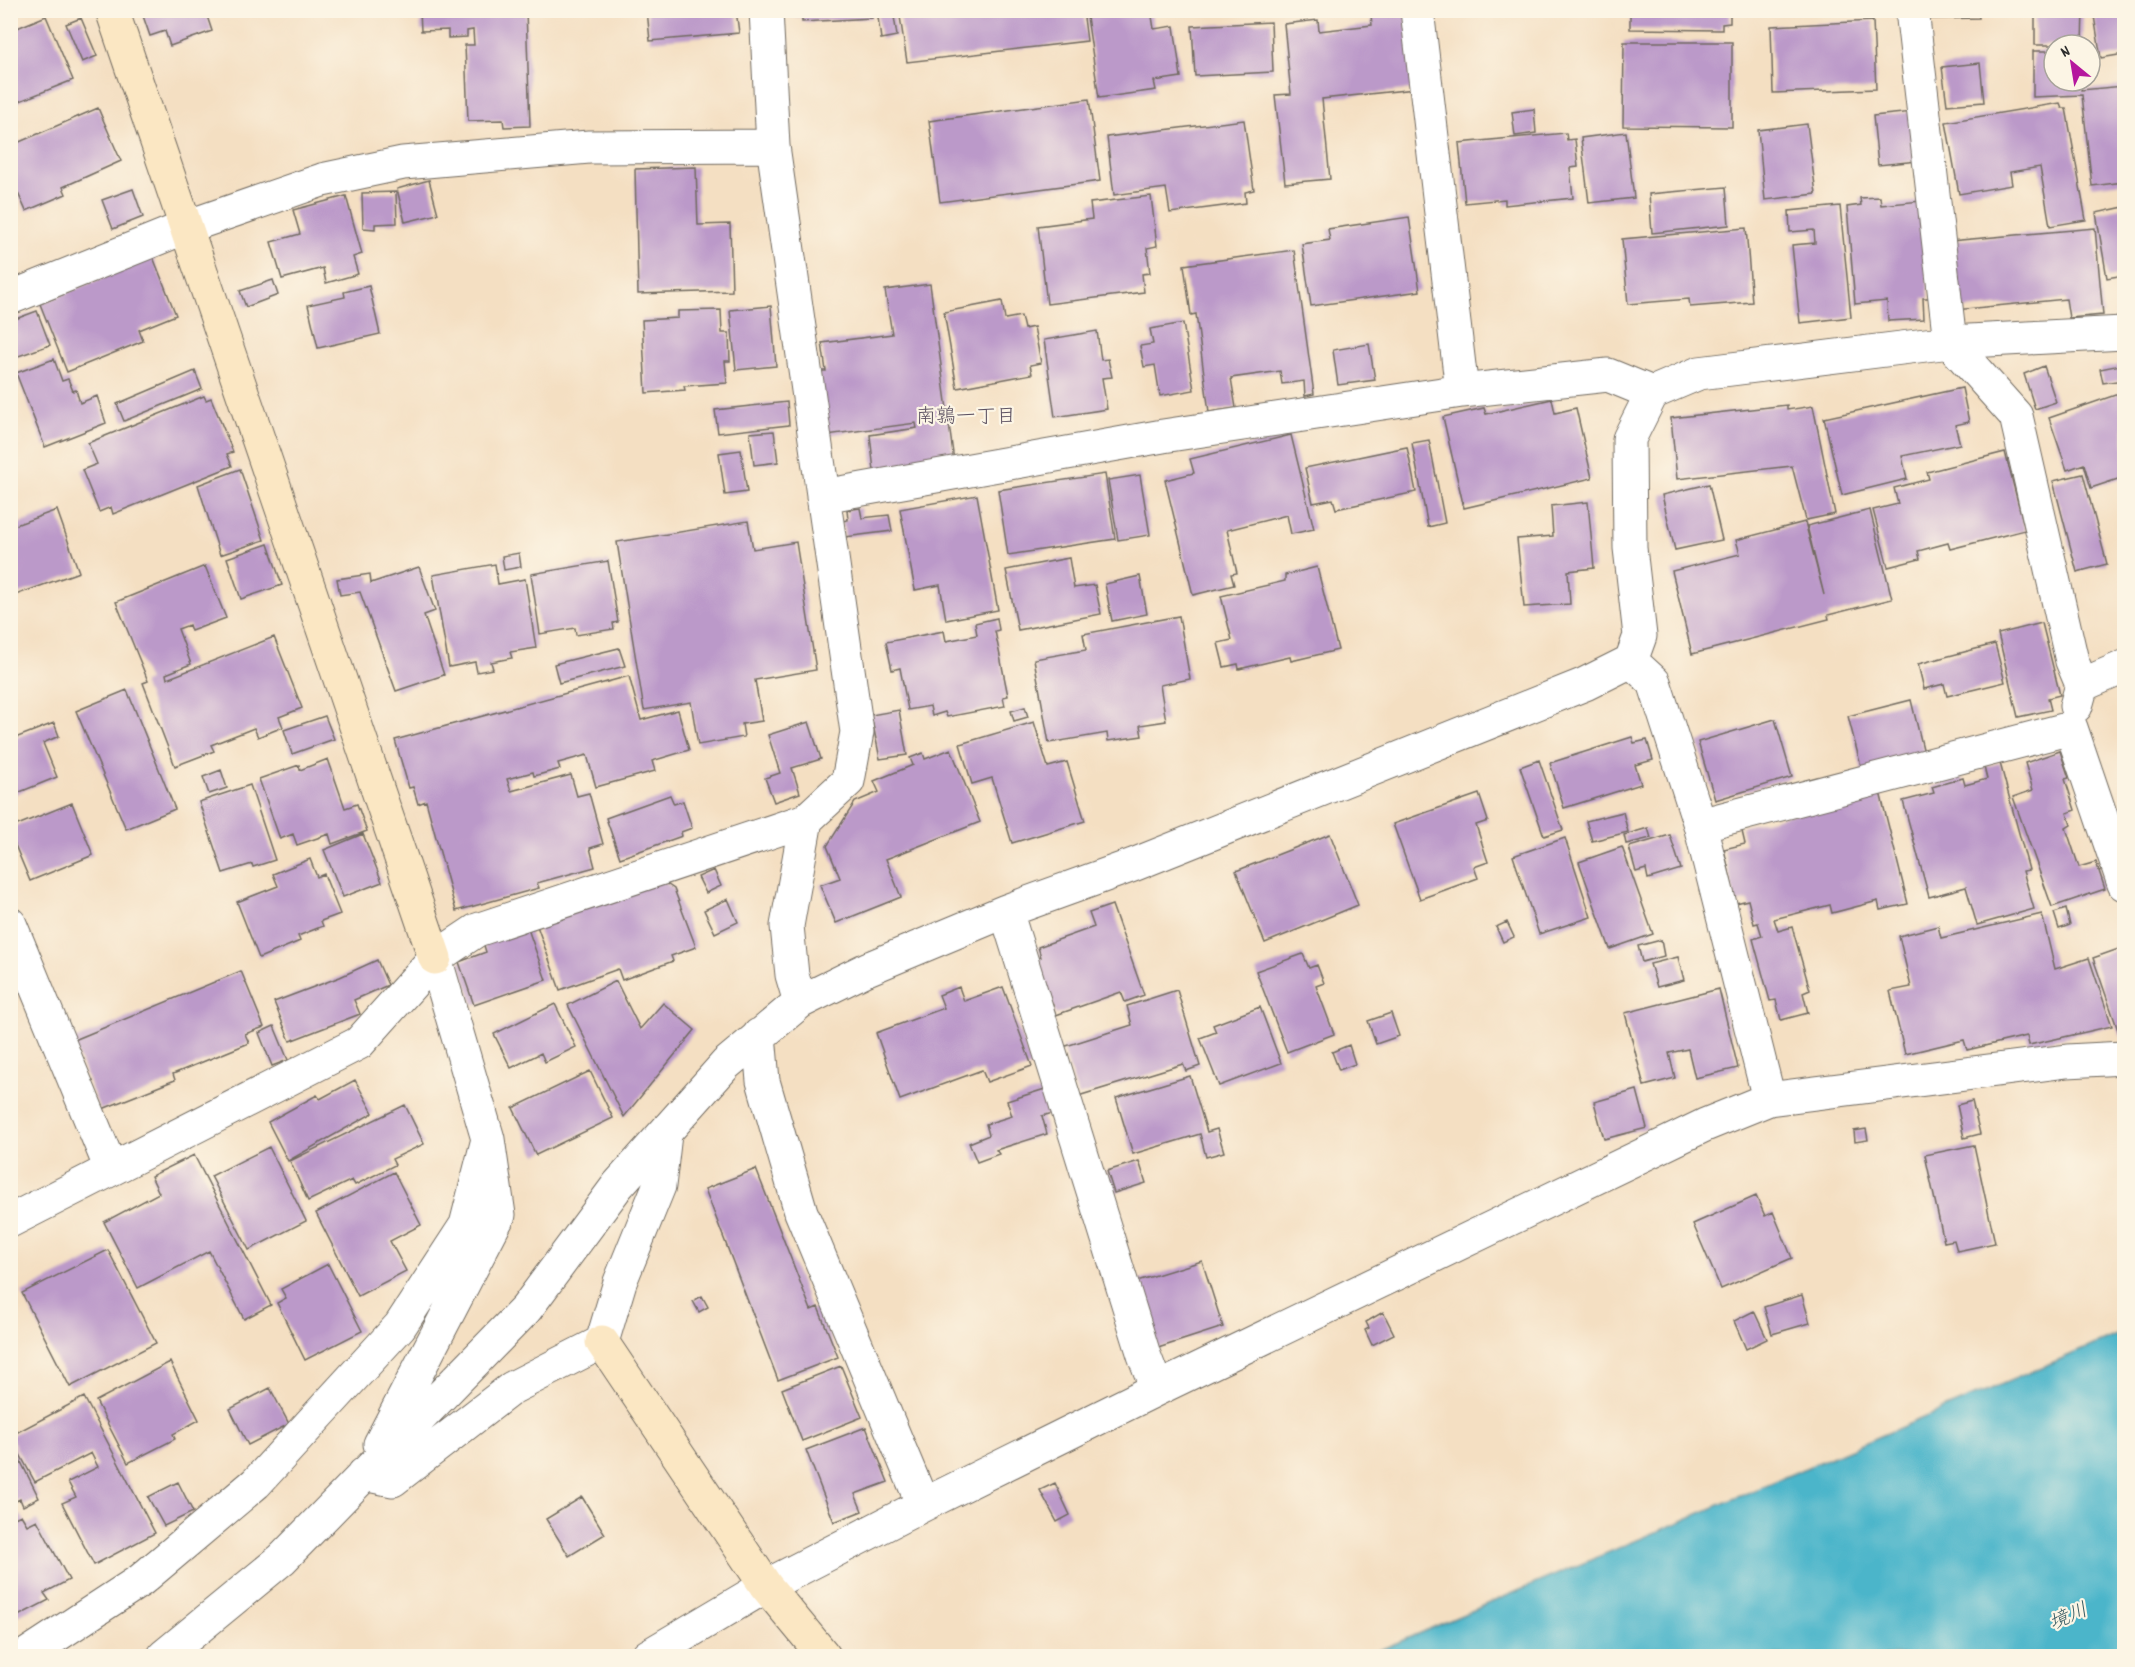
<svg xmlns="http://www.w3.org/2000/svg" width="2135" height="1667" font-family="Dekko,'Klee One',sans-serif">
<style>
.water{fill:#4cb5ca;stroke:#3c707a;stroke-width:1.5}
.building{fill:#bb99c9}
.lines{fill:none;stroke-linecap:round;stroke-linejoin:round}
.street-casing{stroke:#716a60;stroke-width:35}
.secondary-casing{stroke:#716a60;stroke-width:35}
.street{stroke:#fff;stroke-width:33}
.secondary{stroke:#fbe7c3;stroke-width:33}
.labels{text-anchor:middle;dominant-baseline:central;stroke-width:4.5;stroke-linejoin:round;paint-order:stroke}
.neighbourhood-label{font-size:20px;fill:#5d5262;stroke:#fcf5e5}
.water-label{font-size:20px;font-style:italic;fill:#375b63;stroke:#fcf5e5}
</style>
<rect width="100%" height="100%" fill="#fcf5e5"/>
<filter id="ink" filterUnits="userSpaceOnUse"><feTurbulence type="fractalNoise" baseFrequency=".0167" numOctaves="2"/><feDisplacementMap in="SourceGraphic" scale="12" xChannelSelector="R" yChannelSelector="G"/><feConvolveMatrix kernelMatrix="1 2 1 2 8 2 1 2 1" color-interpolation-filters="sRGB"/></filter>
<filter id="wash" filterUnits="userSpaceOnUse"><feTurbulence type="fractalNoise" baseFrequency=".008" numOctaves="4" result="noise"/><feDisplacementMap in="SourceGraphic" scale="24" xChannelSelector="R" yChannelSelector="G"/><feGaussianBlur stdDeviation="1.35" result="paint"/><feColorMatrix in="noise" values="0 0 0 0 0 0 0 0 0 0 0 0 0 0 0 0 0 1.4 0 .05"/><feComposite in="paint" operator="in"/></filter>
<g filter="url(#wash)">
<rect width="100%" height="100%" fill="#f4dfc2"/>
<!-- water -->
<path class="water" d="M2124,1332V1656H1366Z"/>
<g id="blocks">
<!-- building -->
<path class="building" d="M141,10H205L212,31L170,46L165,31L150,36Z
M420,10H526L530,126L504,127L503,120L468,121L465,45H474L473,30L467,31V37L448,38V30L421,31Z
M647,10H736L739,33L650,41Z
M786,10H871L872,18L802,22V17H787Z
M877,10H893L897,36L881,39Z
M899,10H1083L1087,41L907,62Z
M1086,10H1151L1154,29L1174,26L1181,77L1154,81L1156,90L1099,98Z
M1630,10H1730V23L1722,24V30L1630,29Z
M1929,10H1978L1979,18L1929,19Z
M2035,10H2083L2082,45H2035Z
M2093,10H2124V54L2101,58Z
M1406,11L1415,89L1322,99L1330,179L1285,183L1275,95L1291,94L1284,24L1318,20L1319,31L1372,25L1371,15Z
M46,16L73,80L10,105V31Z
M81,18L97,56L82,62L66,24Z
M1873,21L1876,89L1773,93L1771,26Z
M1271,22L1273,72L1195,76L1192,26Z
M1624,42H1732V127L1623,126Z
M2033,51H2054V81H2081V90L2124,86V182L2092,186L2082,95L2033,97Z
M1980,63L1984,102L1947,105L1942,67Z
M1089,99L1100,181L940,202L929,121Z
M2060,103L2062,108H2066L2086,220L2050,226L2040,167L2010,172L2012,185L1959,194L1946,122Z
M98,108L121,161L63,187L66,194L26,211L10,175V146Z
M1534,109L1536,133L1515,136L1512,112Z
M1913,112L1918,161L1878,165L1873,116Z
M1244,120L1254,190L1245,192L1246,203L1170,213L1166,188L1114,195L1107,137Z
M1807,124L1816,194L1765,200L1758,130Z
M1626,132L1634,198L1589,203L1581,138Z
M1566,133L1567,140L1575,139L1578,167L1570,168L1573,198L1505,205V199L1465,203L1459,143Z
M696,167L698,225L730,224L732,291L638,294L635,169Z
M429,180L438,214L405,222L397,189Z
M1726,187L1729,225L1652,233L1649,194Z
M133,189L143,217L113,229L102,200Z
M396,192L397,223L375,224V229L363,228L362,193Z
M346,196L362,254L353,257L358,274L326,283L323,268L282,279L271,242L300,234L293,210Z
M1151,196L1157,246L1147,248L1150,273L1142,274L1144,292L1047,304L1038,226L1092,219L1090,203Z
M1880,197L1881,205L1921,201L1929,298H1923L1924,319L1888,321L1887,301L1855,304L1847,207L1861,205L1860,198Z
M1840,206L1851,317L1800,323L1792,245L1815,243L1814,230L1790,232L1789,211Z
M2124,207V275L2107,278L2096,213Z
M1409,217L1420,291L1311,306L1302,244L1330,240L1328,229Z
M1746,228L1752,302L1690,307L1689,299L1628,304L1622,239Z
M2095,228L2103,315L2069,318L2066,299L1955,310L1950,241Z
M1294,250L1314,394L1305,396L1304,381L1282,384L1280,371L1231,378L1236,408L1209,412L1196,314L1191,315L1184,265Z
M153,257L176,315L139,330L143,341L67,372L40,304Z
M273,280L278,295L246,307L240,291Z
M930,284L954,461L874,471L870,435L917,428L916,423L827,435L818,371H826L822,343L892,334L885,290Z
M369,286L380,334L318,348L308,305L345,297L344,292Z
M1002,301L1005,319L1021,316L1024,329L1034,327L1041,363L1030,365L1032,374L957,388L944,312Z
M771,306L776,366L736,370L730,310Z
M721,310L722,333H729L730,361H725L727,383L684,386L685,390L646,393L642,320L678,318V311Z
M37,311L50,345L10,359V321Z
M1183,323L1194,390L1160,396L1155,365L1144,367L1140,346L1153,344L1150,329Z
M1097,331L1101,360L1108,359L1112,377L1102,378L1107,409L1055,417L1044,340Z
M1369,344L1375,380L1338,385L1333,350Z
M54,359L62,381L68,379L73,391L76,390L80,403L97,396L106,423L45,447L16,373Z
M2120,365L2124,380L2103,383L2100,369Z
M2044,366L2056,402L2035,409L2024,374Z
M195,371L202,389L124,421L117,404Z
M1962,388L1969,422L1955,425L1960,444L1902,456L1907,479L1842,495L1824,418Z
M2124,392V477L2091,488L2084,464L2067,470L2049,418Z
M204,396L206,400L211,398L233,452L227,454L232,466L113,514L111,507L99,512L82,470L97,464L88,443Z
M1552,399L1555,413L1576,408L1592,478L1464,508L1443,417L1484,408L1486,414Z
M787,402L789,425L718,433L715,410Z
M1787,405V410L1813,406L1835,514L1806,520L1792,466L1677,479L1671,418Z
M774,431L778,462L754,465L750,433Z
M1291,435L1314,529L1291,534L1287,515L1227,530L1237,573L1231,574L1234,585L1193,595L1165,480L1194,473L1190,459Z
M1429,440L1445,523L1428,527L1412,443Z
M1407,447L1416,492L1336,509L1333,499L1313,503L1305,468Z
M741,450L747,492L725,495L719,453Z
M2005,452L2025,530L1950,549L1948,543L1918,551L1920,559L1888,567L1873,510L1898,504L1894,488L1929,479L1927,472Z
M240,469L264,540L220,555L198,485Z
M1105,474L1115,539L1008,555L998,490Z
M2083,474L2107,564L2077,572L2053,481Z
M1140,475L1150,535L1118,540L1108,480Z
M1709,484L1722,540L1675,550L1662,495Z
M977,495L998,610L946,620L940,585L915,590L900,509Z
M1588,502L1594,568L1568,571L1570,604L1524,607L1517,539L1553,536L1551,506Z
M860,508L862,518L889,515L892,531L845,537L842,521L848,520L847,510Z
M57,510L79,572L10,597V527Z
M1870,510L1892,599L1828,615L1829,619L1692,654L1672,571L1740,554L1736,540L1805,522L1824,595L1807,526Z
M748,521L753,549L796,542L816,670L755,680L762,721L742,724L744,737L698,745L691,702L644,710L617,542Z
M268,544L282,585L241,599L227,558Z
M519,553L521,567L504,570L502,556Z
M1069,558L1074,588L1095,585L1101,614L1018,630L1006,570Z
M608,561L618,622L613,623L614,629L576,635L575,628L540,634L531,574Z
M495,564L498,584L525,579L536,648L510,652L512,658L491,662L493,669L477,672L475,662L449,667L433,575Z
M205,566L226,618L191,631L189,625L178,629L191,664L166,674L167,679L274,637L302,708L279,717L283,727L258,737L254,728L211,745L214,751L175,766L143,683L148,681L116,602Z
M419,567L435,611L424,615L444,675L396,691L360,592L340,595L337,579L370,574L371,583Z
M1317,567L1338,650L1291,661L1290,657L1239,669L1238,664L1224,667L1218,643L1232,640L1221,596L1285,581V575Z
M1140,576L1147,614L1112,621L1105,584Z
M1179,616L1190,679L1160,685L1166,721L1140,725L1142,736L1108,741L1107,733L1049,743L1034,659L1086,650L1083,634Z
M997,618L999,630L995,631L1008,696L1003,697L1005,706L947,717L945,712L932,716L930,706L908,710L900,668L892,670L886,642L944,631L946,641L977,635L975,623Z
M2042,623L2060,695L2048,698L2051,710L2018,717L1998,634Z
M1995,644L2005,682L1947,696L1944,684L1924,689L1918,664Z
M619,648L625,666L559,683L554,664Z
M629,676L641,720L678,710L689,750L652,761L655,771L596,787L587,755L558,763L560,769L534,776L533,772L507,779L511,791L571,775L577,796L589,793L603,844L590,848L595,867L537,883L539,888L456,911L426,801L418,804L413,787L409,788L395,740Z
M127,690L175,809L126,829L76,711Z
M1911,700L1925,757L1863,774L1848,716Z
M1025,707L1028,717L1014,721L1011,711Z
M899,710L907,755L880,759L871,715Z
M325,716L334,739L292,754L284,730Z
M1775,719L1792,777L1715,800L1698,742Z
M809,722L821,759L792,768L800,793L774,802L765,778L780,773L768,735Z
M1034,722L1048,767L1067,762L1085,821L1012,843L992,778L972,784L960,744Z
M54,723L59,736L43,743L57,777L10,796V740Z
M1632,737L1634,743L1647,740L1653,760L1635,765L1641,784L1564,808L1550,763Z
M951,749L980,822L886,859L901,897L836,923L820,885L840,878L827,846L855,802L879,792L874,781L913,765L910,758L923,753L925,759Z
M2060,751L2069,778L2065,779L2075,810L2067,813L2071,825L2066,828L2079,867L2096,862L2105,889L2052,907L2013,797L2033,790L2025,763Z
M328,759L345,808L357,804L367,831L332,844L329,834L297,845L293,834L280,839L259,779L299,765L300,770Z
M1539,760L1563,830L1544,836L1520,767Z
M2000,763L2029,870L2023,871L2034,909L1977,925L1966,887L1929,897L1903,801L1934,793L1932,787L1963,778L1965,785L1987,779L1984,767Z
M221,770L227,788L209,794L203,777Z
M250,785L275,860L253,867L252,864L223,873L199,802Z
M1880,792L1908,904L1880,910L1878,901L1832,913L1830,905L1774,919L1778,931L1792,927L1810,990L1803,993L1808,1013L1781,1020L1776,1000L1770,1001L1753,939L1762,936L1758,923L1754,924L1748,900L1736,903L1724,849L1745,844L1741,827Z
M1479,794L1488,821L1476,825L1488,862L1474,867L1478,878L1420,899L1393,824Z
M670,795L674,804L683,801L692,828L681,832L682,836L620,858L606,818Z
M72,803L93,855L30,881L10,833V828Z
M1623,812L1628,832L1592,841L1586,821Z
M1648,828L1651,838L1626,844L1624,835Z
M363,834L382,882L343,897L324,850Z
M1330,834L1358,905L1265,943L1236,871Z
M1670,835L1681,869L1648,879L1646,869L1636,872L1629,847Z
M1565,838L1591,917L1539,934L1513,856Z
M1622,847L1653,934L1610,949L1579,862Z
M310,859L317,877L324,874L340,914L321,921L323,926L298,936L300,941L259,958L237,902L278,886L273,874Z
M714,870L721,886L706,893L698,877Z
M658,878L674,889L696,947L671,956L673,961L622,980L618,969L560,990L536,923Z
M728,899L738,922L715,933L704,910Z
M1112,905L1144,995L1125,1002L1121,992L1056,1015L1037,959L1041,957L1038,947L1094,927L1089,913Z
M2066,909L2070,925L2059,929L2054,913Z
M2042,914L2055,969L2089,958L2112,1026L2029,1045L2027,1036L1967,1050L1964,1040L1905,1054L1890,991L1911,987L1899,936L1938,926L1941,938Z
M1507,922L1514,937L1503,942L1496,927Z
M527,926L546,980L474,1005L459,962L486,952L483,942Z
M1661,940L1664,956L1642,962L1638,946Z
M2124,947V1034L2120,1036L2093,958Z
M1303,954L1309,968L1317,965L1324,983L1316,986L1334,1034L1287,1052L1256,971Z
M1678,957L1684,980L1657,987L1650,964Z
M377,960L388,985L354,1000L360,1014L290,1041L274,1002L340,977Z
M241,971L264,1027L245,1034L249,1043L173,1074L175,1080L100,1110L72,1041Z
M616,981L640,1029L663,1003L695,1030L624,1117L568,1005Z
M959,987L964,1001L1003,987L1032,1066L987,1082L982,1070L900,1100L876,1033L944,1008L939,995Z
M1719,989L1738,1068L1695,1078L1688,1049L1669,1053L1675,1078L1644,1086L1625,1013Z
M1177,990L1200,1066L1186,1071L1183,1064L1078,1096L1063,1047L1132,1025L1127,1006Z
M555,1004L576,1047L545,1062L541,1053L511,1068L494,1034Z
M1260,1007L1281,1063L1219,1086L1200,1038L1216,1032L1213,1025Z
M1391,1013L1399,1036L1376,1044L1368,1021Z
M274,1026L288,1060L272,1066L259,1033Z
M1349,1045L1355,1064L1339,1070L1332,1052Z
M590,1071L613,1118L536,1155L513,1108Z
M1190,1076L1207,1132L1217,1129L1224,1152L1206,1157L1200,1134L1133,1154L1116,1098Z
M355,1080L373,1113L288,1161L268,1122L317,1095L320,1099Z
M1045,1089L1053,1113L1042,1116L1047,1134L996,1150L999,1154L977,1162L969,1143L989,1135L986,1124L1012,1116L1007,1101Z
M1637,1090L1647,1128L1604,1139L1594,1102Z
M1972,1101L1980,1134L1964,1138L1957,1105Z
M405,1105L424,1144L392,1159L395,1165L355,1185L352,1180L308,1201L290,1161Z
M1866,1129L1868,1140L1855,1142L1854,1131Z
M1974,1145L1995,1243L1957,1251L1954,1240L1944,1242L1925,1155Z
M269,1147L306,1221L249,1250L211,1176Z
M194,1155L271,1305L244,1319L209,1251L138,1288L104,1222L159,1193L151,1176Z
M1139,1161L1146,1183L1114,1193L1107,1171Z
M756,1169L811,1310L818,1307L838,1357L778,1380L705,1189Z
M394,1172L421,1225L390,1241L406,1271L358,1296L316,1213Z
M1756,1196L1765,1216L1773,1212L1792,1258L1721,1289L1693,1224Z
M108,1250L156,1343L70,1387L22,1293Z
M1202,1261L1223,1327L1158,1348L1137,1281Z
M328,1264L362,1331L305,1360L277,1303L286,1298L281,1289Z
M1802,1295L1810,1323L1772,1334L1764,1307Z
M702,1296L708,1307L699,1312L693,1301Z
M1754,1311L1767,1339L1746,1349L1734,1321Z
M1383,1312L1394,1334L1372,1345L1365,1330L1369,1328L1366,1322Z
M170,1362L199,1420L173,1434L175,1439L128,1463L96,1401Z
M841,1366L862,1417L802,1441L782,1389Z
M270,1388L289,1424L248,1445L230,1409Z
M84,1397L155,1533L94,1565L62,1503L76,1497L68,1482L98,1467L91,1453L35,1482L10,1436Z
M866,1427L888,1482L855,1494L862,1511L834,1522L806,1450Z
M10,1440L39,1498L23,1506L20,1499L10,1504Z
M178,1482L193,1512L164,1526L148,1497Z
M1055,1483L1070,1515L1057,1522L1040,1490Z
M582,1497L605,1534L569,1556L546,1519Z
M21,1515L27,1525L37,1520L69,1580L44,1593L49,1600L18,1616L10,1601V1520Z"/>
</g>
</g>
<g filter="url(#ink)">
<use href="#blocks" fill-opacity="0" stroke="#716a60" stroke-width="1.5"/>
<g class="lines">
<!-- street casing -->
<g class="street-casing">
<path id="street" d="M1417,10L1462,391
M1912,10L1950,342L2016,416L2072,661L2082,685
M10,298L186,227L322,180L403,163L589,147L773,146
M823,496L1163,436L1462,391L1608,375L1652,393
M1631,661L1654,682L1700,825L1769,1099
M2076,706L2082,685L2124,667
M1700,825L2071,728L2124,884
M1006,911L1144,1355L1157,1389
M10,924L111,1169
M800,1002L792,975L787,926L806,820
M759,1035L763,1081L801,1212L923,1505
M10,1221L359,1043L435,958L477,930L806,820L848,781L857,732L773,146L766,10
M380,1444L499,1215L488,1139L435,958
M364,1474L393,1480L512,1388L602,1342L620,1282L659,1186L665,1134
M25,1656L141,1580L256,1483L400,1326L466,1225L488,1139
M164,1656L282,1559L526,1309L618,1185L726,1064L800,1002L867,969L1006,911L1133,865L1585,684L1631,661L1640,636L1630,548L1629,439L1652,393L1699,373L1950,342L2124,333
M648,1656L766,1586L923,1505L1157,1389L1705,1125L1769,1099L2067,1061L2124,1058"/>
</g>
<!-- secondary casing -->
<g class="secondary-casing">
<path id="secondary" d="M112,10L435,958
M602,1342L766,1586L824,1656"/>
</g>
<!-- street -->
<use href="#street" class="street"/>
<!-- secondary -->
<use href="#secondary" class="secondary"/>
</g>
</g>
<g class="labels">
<!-- neighbourhood labels -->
<g class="neighbourhood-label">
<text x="966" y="418">南鶉一丁目</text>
</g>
<!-- water labels -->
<g class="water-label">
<text transform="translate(2069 1618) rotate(-23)">境川</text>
</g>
</g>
<!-- margin -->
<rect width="2135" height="1667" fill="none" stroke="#fcf5e5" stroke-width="36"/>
<!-- north arrow -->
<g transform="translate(2072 63) rotate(330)"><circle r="28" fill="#fcf5e5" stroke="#a8a49b" stroke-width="1.5"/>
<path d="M0-4.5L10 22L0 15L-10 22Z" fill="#b5179e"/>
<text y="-9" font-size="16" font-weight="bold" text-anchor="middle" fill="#2b2b2b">N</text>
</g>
</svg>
